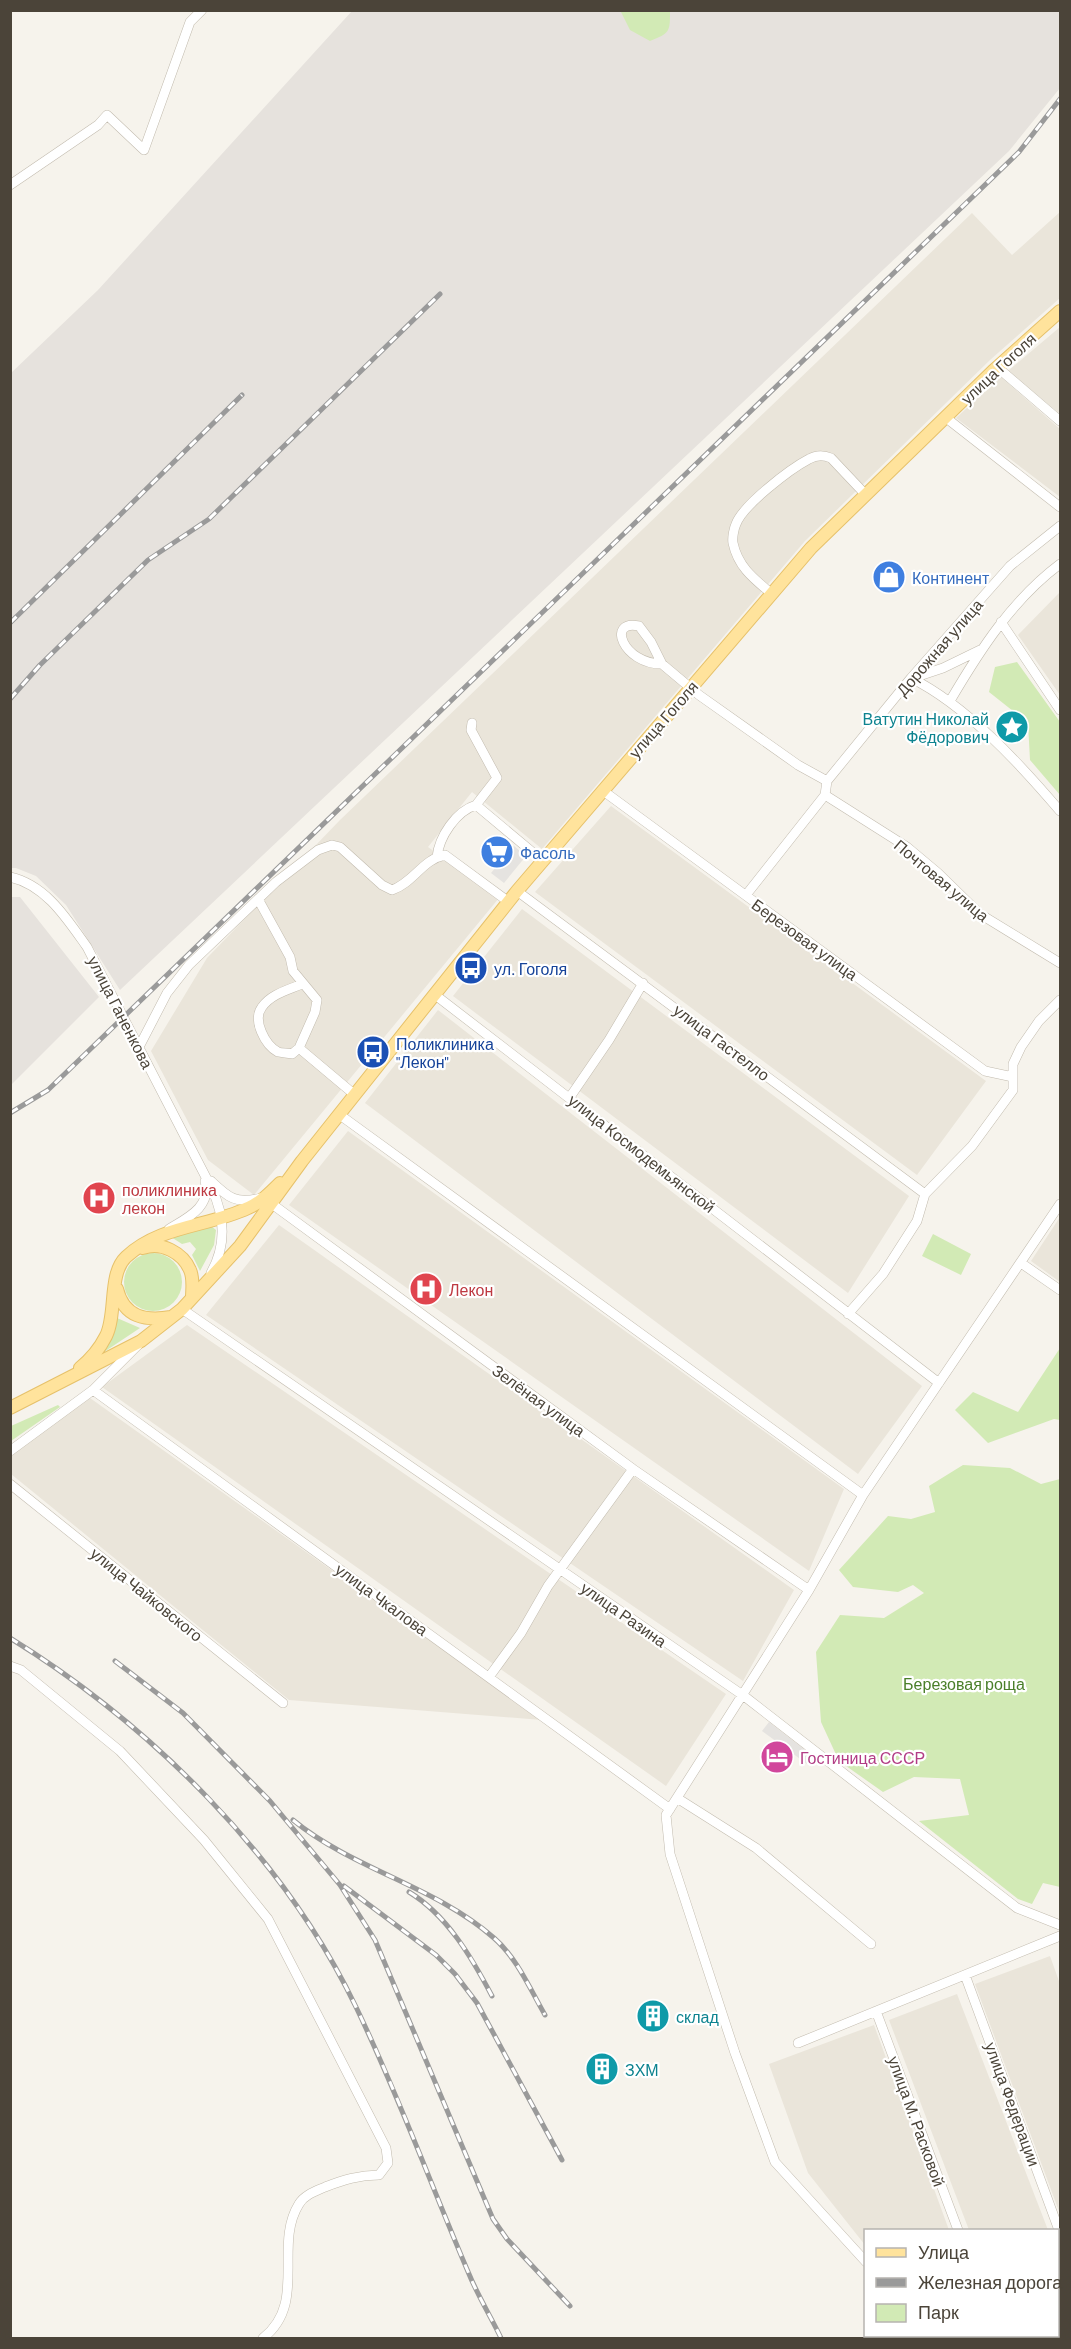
<svg xmlns="http://www.w3.org/2000/svg" width="1071" height="2349" font-family="Barlow,sans-serif">
<style>
.residential{fill:#eae5da}
.industrial{fill:#e6e2dd}
.green{fill:#d2eab5}
.parking{fill:#e5e3e0}
.lines{fill:none;stroke-linecap:round;stroke-linejoin:round}
.minor-casing{stroke:#c2bbae;stroke-width:10}
.major-casing{stroke:#e6c16a;stroke-width:14}
.minor{stroke:#fff;stroke-width:9}
.major{stroke:#ffe39c;stroke-width:12}
.rail-casing{stroke:#9a9a9a;stroke-width:5}
.rail{stroke:#fff;stroke-width:3;stroke-dasharray:9;stroke-linecap:butt}
.labels{text-anchor:middle;dominant-baseline:central;stroke-width:4.5;stroke-linejoin:round;paint-order:stroke}
.street-label{font-size:16px;fill:#4b4439;stroke:#fff}
.shop-label{font-size:16px;fill:#366cbe;stroke:#fff;text-anchor:start}
.culture-label{font-size:16px;fill:#0d838f;stroke:#fff;text-anchor:start}
.transit-label{font-size:16px;fill:#164399;stroke:#fff;text-anchor:start}
.health-label{font-size:16px;fill:#be3a42;stroke:#fff;text-anchor:start}
.park-label{font-size:16px;fill:#4a7f2a;stroke:#fff}
.hotel-label{font-size:16px;fill:#b23c85;stroke:#fff;text-anchor:start}
</style>
<rect width="100%" height="100%" fill="#f6f3ec"/>
<!-- residential -->
<path class="residential" d="M1060,212V298L990,360L805,541L542,849L472,792L428,847L499,898L254,1195L208,1160L151,1051L207,958L340,820L972,213L1012,255Z
M1060,327V414L1008,371Z
M1001,377L1060,429V497L956,418Z
M1060,592V695L1018,635Z
M611,806L986,1081L917,1175L535,892Z
M522,909L909,1196L848,1293L453,996Z
M438,1010L922,1386L858,1474L365,1103Z
M348,1131L844,1489L809,1571L289,1205Z
M1060,1217V1282L1031,1261Z
M279,1225L794,1590L743,1681L206,1315Z
M187,1325L726,1694L666,1786L102,1387Z
M90,1398L542,1720L289,1700L11,1474L10,1454Z
M1050,1956L1060,1984V2214L975,1984Z
M957,1994L1048,2230H969L889,2020Z
M874,2025L949,2230H866L865,2245L808,2173L769,2064Z
M1058,2256L1060,2264V2338H1010L1009,2336H1058Z"/>
<!-- industrial -->
<path class="industrial" d="M352,11H1060V88L1009,151L120,990L66,905L36,876L16,868H11V373L98,290Z
M11,897H20L99,997L11,1085Z"/>
<!-- green -->
<path class="green" d="M618,11H670C670,32 670,33 650,41L630,30L621,12Z
M1017,662L1060,722V795L1030,760L1028,723L989,692L995,667Z
M211,1226L216,1230L214,1245L200,1271L192,1255L196,1249L190,1242L182,1244L171,1237Z
M933,1234L971,1254L961,1275L922,1256Z
M124 1282a29 29 0 1 1 58 0a29 29 0 1 1-58 0Z
M117,1318L140,1328L104,1352Z
M1060,1348V1420L1054,1419L988,1443L955,1410L973,1392L1018,1412Z
M58,1405L60,1407L11,1441V1426Z
M963,1465L1010,1468L1041,1484L1060,1479V1887L1043,1883L1032,1904L1018,1899L919,1821L969,1815L960,1779L914,1777L883,1792L839,1761L821,1722L816,1652L840,1615L884,1618L924,1593L913,1585L898,1592L853,1587L839,1570L888,1516L911,1519L935,1512L929,1486Z"/>
<!-- parking -->
<path class="parking" d="M514,846L526,856L504,883L491,873Z
M769,1722L813,1756L807,1764L762,1731Z"/>
<g class="lines">
<!-- minor casing -->
<g class="minor-casing">
<path id="minor" d="M10,185L98,125L107,115L144,150L190,22L202,10
M997,367L1060,421
M945,417L1060,507
M772,594C754,579 738,567 733,543C732,538 734,528 736,524C743,505 790,469 809,459C816,455 824,455 831,458L865,494
M1001,622L1060,710
M662,664C623,664 606,619 639,626L651,642L662,664L699,695L798,765L827,781
M911,678C967,706 1020,764 1060,811
M913,678L943,668L980,650
M950,701C980,650 1012,600 1060,564
M472,723L471,730L497,778L476,805L543,861
M602,790L985,1071L1013,1077
M825,795L907,847L938,873L980,914L1060,963
M437,857C439,837 456,811 476,805
M10,877C46,885 67,919 87,947L212,1189C225,1217 226,1246 211,1273
M517,891L925,1194
M746,895L825,795L827,781L911,678L1010,566L1060,526
M258,899L290,957L293,971L317,1000L315,1012L299,1048L355,1095
M434,994L939,1383
M139,1047L167,993L189,965L276,882L318,850L332,845L340,847L382,885L392,890C413,883 423,859 445,855L509,902
M299,1048L292,1054C288,1053 282,1053 278,1052C265,1045 252,1020 262,1007C271,994 288,990 302,984
M570,1097L609,1040L643,983
M340,1115L863,1495
M211,1181C229,1198 235,1204 261,1198
M272,1204L633,1469L809,1590
M169,1229C187,1218 212,1207 205,1181
M1021,1263L1060,1290
M182,1309L744,1696L1017,1908L1060,1925
M848,1314L883,1274L917,1221L925,1194L972,1146L1013,1090V1064L1021,1047L1039,1021L1060,1000
M93,1390L670,1809
M10,1451L93,1390L138,1345
M10,1484L283,1703
M10,1666L21,1670L120,1751L204,1840L268,1919L386,2148L388,2163L379,2175C359,2175 343,2180 325,2187C316,2191 304,2195 299,2204C273,2245 308,2303 263,2338
M489,1677L521,1633L548,1586L633,1469
M677,1798L756,1848L871,1944
M965,1975L1060,2233
M876,2011L958,2230
M798,2043L1060,1936
M866,2262L775,2162L735,2053L670,1854L666,1815L809,1590L863,1495L1060,1204
M930,2336L932,2338
M997,2336L998,2338"/>
</g>
<!-- major casing -->
<g class="major-casing">
<path id="major" d="M143,1248C161,1241 183,1253 190,1270C194,1279 192,1289 192,1298
M117,1289C124,1318 146,1321 171,1317
M80,1368C91,1359 100,1348 106,1336C117,1314 108,1274 126,1257C160,1225 208,1227 248,1208C260,1203 270,1193 280,1183
M10,1408L141,1341L182,1309L240,1246L302,1161L517,891L811,548L993,371L1060,311"/>
</g>
<!-- minor -->
<use href="#minor" class="minor"/>
<!-- major -->
<use href="#major" class="major"/>
<!-- rail casing -->
<g class="rail-casing">
<path id="rail" d="M10,623L242,395
M10,699L40,665L148,560L209,519L440,294
M10,1113L48,1090L1019,152L1060,99
M10,1638C151,1725 284,1857 356,2007C398,2094 431,2185 469,2274C478,2296 491,2317 501,2338
M115,1661L183,1713L270,1801L340,1885L375,1940L493,2219L507,2239L570,2306
M293,1820C354,1870 435,1886 494,1938C517,1958 530,1989 545,2015
M344,1886L436,1955L455,1974L477,2003L562,2160
M409,1892C447,1915 472,1958 492,1996"/>
</g>
<!-- rail -->
<use href="#rail" class="rail"/>
</g>
<!-- icons -->
<defs>
<g id="shop-disc" transform="scale(1.725)"><circle r="9.5" fill="#3f7fe0" stroke="#fff"/><path d="M-5-2.5h2.3a2.7 3.5 0 0 1 5.4 0H5L5.5 6h-11ZM-1.5-2.5h3a1.5 2.3 0 0 0-3 0Z" fill="#fff"/></g>
<g id="sight-disc" transform="scale(1.725)"><circle r="9.5" fill="#0f9aa8" stroke="#fff"/><path d="M0-6L1.8-2.2L6-1.7L2.9 1.2L3.7 5.4L0 3.3L-3.7 5.4L-2.9 1.2L-6-1.7L-1.8-2.2Z" fill="#fff"/></g>
<g id="supermarket-disc" transform="scale(1.725)"><circle r="9.5" fill="#3f7fe0" stroke="#fff"/><path d="M-6-5.5h2.5l.6 2H6L4.5 2H-2.5L-4.4-4H-6ZM-1.5 3.2a1.3 1.3 0 1 0 .1 0ZM3 3.2a1.3 1.3 0 1 0 .1 0Z" fill="#fff"/></g>
<g id="bus-disc" transform="scale(1.725)"><circle r="9.5" fill="#1a4fb4" stroke="#fff"/><path d="M-5-6H5V4H4V6H2V4H-2V6H-4V4H-5ZM-3.5-4V0h7V-4ZM-3.5 1.2v1.5H-2V1.2ZM2 1.2v1.5H3.5V1.2Z" fill="#fff"/></g>
<g id="hospital-disc" transform="scale(1.725)"><circle r="9.5" fill="#e0444e" stroke="#fff"/><path d="M-5-5h3v3.5h4V-5h3V5h-3V1.5h-4V5h-3Z" fill="#fff"/></g>
<g id="hotel-disc" transform="scale(1.725)"><circle r="9.5" fill="#d1479c" stroke="#fff"/><path d="M-6-4.5h1.5V1H6V5H4.5V3h-9V5H-6ZM-4 0a1.8 1.8 0 1 1 3.6 0ZM.5 0V-2.5h3Q6-2.5 6 0Z" fill="#fff"/></g>
<g id="building-disc" transform="scale(1.725)"><circle r="9.5" fill="#0f9aa8" stroke="#fff"/><path d="M-4-6H4V6H1V3H-1V6H-4ZM-2.5-4.3h1.7v1.8h-1.7ZM.8-4.3h1.7v1.8H.8ZM-2.5-1h1.7V.8h-1.7ZM.8-1h1.7V.8H.8Z" fill="#fff"/></g>
</defs>
<g fill-rule="evenodd">
<use href="#shop-disc" x="889" y="577"/>
<use href="#sight-disc" x="1012" y="727"/>
<use href="#supermarket-disc" x="497" y="852"/>
<use href="#bus-disc" x="471" y="968"/>
<use href="#bus-disc" x="373" y="1052"/>
<use href="#hospital-disc" x="99" y="1198"/>
<use href="#hospital-disc" x="426" y="1289"/>
<use href="#hotel-disc" x="777" y="1757"/>
<use href="#building-disc" x="653" y="2016"/>
<use href="#building-disc" x="602" y="2069"/>
</g>
<g class="labels">
<!-- street labels -->
<g class="street-label">
<text transform="translate(998 368) rotate(-43)">улица Гоголя</text>
<text transform="translate(939 647) rotate(-49)">Дорожная улица</text>
<text transform="translate(663 719) rotate(-49)">улица Гоголя</text>
<text transform="translate(942 880) rotate(40)">Почтовая улица</text>
<text transform="translate(805 939) rotate(36)">Березовая улица</text>
<text transform="translate(121 1012) rotate(63)">улица Ганенкова</text>
<text transform="translate(722 1042) rotate(37)">улица Гастелло</text>
<text transform="translate(642 1153) rotate(38)">улица Космодемьянской</text>
<text transform="translate(539 1400) rotate(36)">Зелёная улица</text>
<text transform="translate(147 1594) rotate(39)">улица Чайковского</text>
<text transform="translate(382 1599) rotate(36)">улица Чкалова</text>
<text transform="translate(624 1614) rotate(35)">улица Разина</text>
<text transform="translate(1013 2104) rotate(70)">улица Федерации</text>
<text transform="translate(917 2121) rotate(70)">улица М. Расковой</text>
</g>
<!-- shop labels -->
<g class="shop-label">
<text x="912" y="577">Континент</text>
<text x="520" y="852">Фасоль</text>
</g>
<!-- culture labels -->
<g class="culture-label">
<text x="989" y="718" text-anchor="end">Ватутин Николай<tspan x="989" dy="18">Фёдорович</tspan></text>
<text x="676" y="2016">склад</text>
<text x="625" y="2069">ЗХМ</text>
</g>
<!-- transit labels -->
<g class="transit-label">
<text x="494" y="968">ул. Гоголя</text>
<text x="396" y="1043">Поликлиника<tspan x="396" dy="18">"Лекон"</tspan></text>
</g>
<!-- health labels -->
<g class="health-label">
<text x="122" y="1189">поликлиника<tspan x="122" dy="18">лекон</tspan></text>
<text x="449" y="1289">Лекон</text>
</g>
<!-- park labels -->
<g class="park-label">
<text x="964" y="1683">Березовая роща</text>
</g>
<!-- hotel labels -->
<g class="hotel-label">
<text x="800" y="1757">Гостиница СССР</text>
</g>
</g>
<!-- border -->
<rect width="1071" height="2349" fill="none" stroke="#4b4439" stroke-width="24"/>
<!-- legend -->
<rect x="864" y="2229" width="195" height="108" fill="#ffffff" stroke="#b7b4b0" stroke-width="1.5"/>
<rect x="876" y="2248" width="30" height="9" fill="#ffe39c" stroke="#b7b4b0" stroke-width="1.5"/>
<text x="918" y="2259" font-size="18" fill="#4b4439">Улица</text>
<rect x="876" y="2278" width="30" height="9" fill="#9a9a9a" stroke="#b7b4b0" stroke-width="1.5"/>
<text x="918" y="2289" font-size="18" fill="#4b4439">Железная дорога</text>
<rect x="876" y="2304" width="30" height="18" fill="#d2eab5" stroke="#b7b4b0" stroke-width="1.5"/>
<text x="918" y="2319" font-size="18" fill="#4b4439">Парк</text>
</svg>
